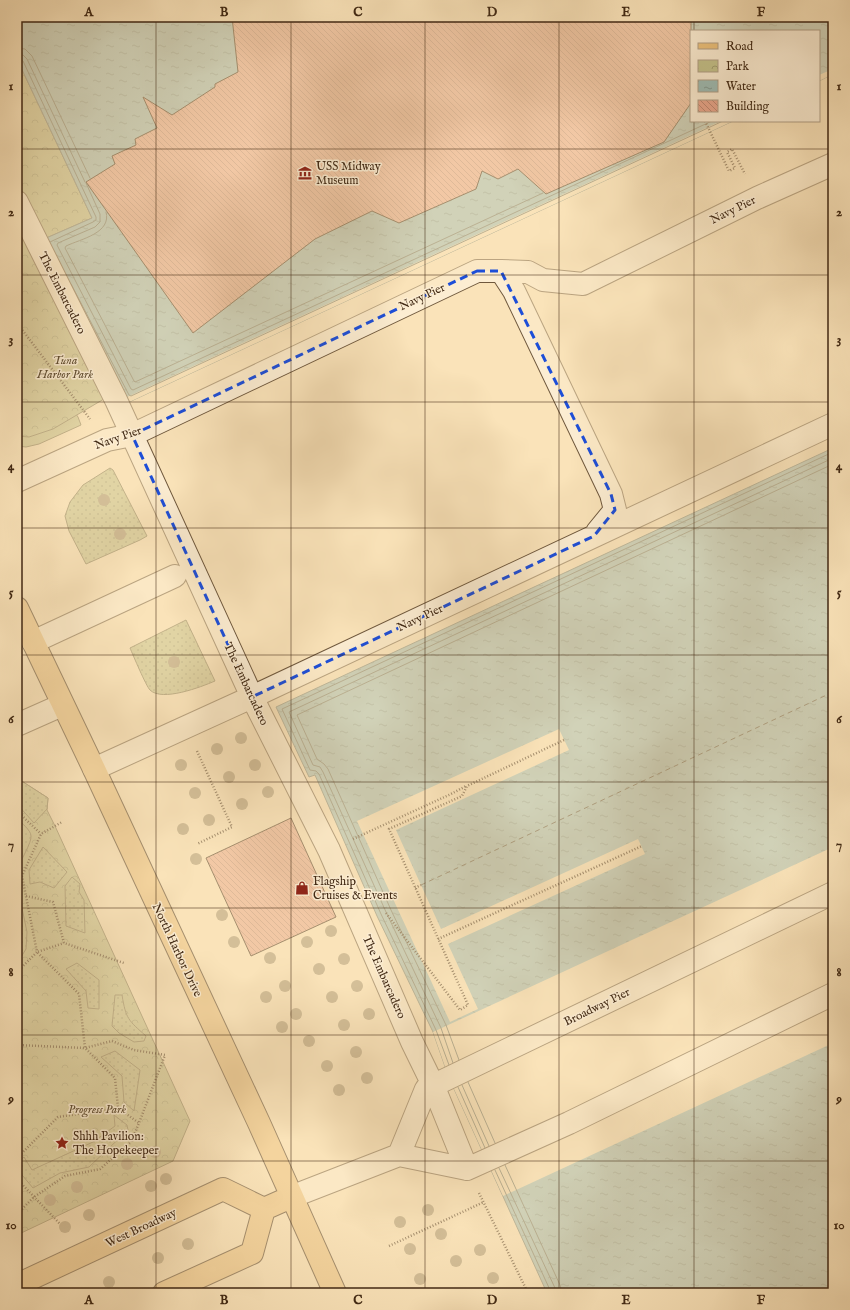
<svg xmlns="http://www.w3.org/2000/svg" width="850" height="1310" font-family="'IM FELL English',serif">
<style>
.grass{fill:#c4c28b;stroke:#827650}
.park{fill:url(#park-crowns);stroke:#827650}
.garden{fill:url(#garden-dots);stroke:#827650}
.water{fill:url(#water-ripples);stroke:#798275}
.pier{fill:#fae3b9}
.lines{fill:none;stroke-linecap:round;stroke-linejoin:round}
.shore{stroke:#707364;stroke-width:1}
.ferry{stroke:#584e3c;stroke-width:1;stroke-dasharray:5 4;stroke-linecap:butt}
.building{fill:url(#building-back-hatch);stroke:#412914}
.minor-casing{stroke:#6f583d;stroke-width:24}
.major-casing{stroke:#412914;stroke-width:24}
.path{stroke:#412914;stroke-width:2.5;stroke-dasharray:1 2;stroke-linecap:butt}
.minor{stroke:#fcedd2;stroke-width:22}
.major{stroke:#edc27c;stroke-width:22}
.tree{fill:#a6926f}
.marked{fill:none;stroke:#1d4ed8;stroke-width:3;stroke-dasharray:8 5;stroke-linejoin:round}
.grid{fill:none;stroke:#412914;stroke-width:1;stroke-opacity:0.55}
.labels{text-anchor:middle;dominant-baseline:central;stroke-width:3;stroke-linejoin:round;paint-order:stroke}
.poi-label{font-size:12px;fill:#412914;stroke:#fcedd2;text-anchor:start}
.street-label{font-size:12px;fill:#412914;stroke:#fcedd2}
.park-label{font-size:12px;font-style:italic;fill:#624f32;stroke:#fcedd2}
.neatline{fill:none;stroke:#412914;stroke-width:1.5}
.grid-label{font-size:13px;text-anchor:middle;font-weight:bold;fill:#412914}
</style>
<defs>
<pattern id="park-crowns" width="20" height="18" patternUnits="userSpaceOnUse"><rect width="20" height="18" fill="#c4c28b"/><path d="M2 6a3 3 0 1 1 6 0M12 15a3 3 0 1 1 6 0" fill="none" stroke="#a19e70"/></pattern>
<pattern id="garden-dots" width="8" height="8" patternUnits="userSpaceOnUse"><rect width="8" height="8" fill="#c4c28b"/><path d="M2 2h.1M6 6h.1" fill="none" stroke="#a19e70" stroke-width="1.8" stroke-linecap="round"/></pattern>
<pattern id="water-ripples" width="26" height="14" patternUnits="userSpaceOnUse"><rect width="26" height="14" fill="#9fbdb5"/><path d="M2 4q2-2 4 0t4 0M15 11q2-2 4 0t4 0" fill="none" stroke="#839a92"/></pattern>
<pattern id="building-back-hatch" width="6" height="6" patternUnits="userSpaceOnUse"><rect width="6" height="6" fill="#e9a78c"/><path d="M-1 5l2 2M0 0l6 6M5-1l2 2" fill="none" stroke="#be8871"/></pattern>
</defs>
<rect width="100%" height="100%" fill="#fae3b9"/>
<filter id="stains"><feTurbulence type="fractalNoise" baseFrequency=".005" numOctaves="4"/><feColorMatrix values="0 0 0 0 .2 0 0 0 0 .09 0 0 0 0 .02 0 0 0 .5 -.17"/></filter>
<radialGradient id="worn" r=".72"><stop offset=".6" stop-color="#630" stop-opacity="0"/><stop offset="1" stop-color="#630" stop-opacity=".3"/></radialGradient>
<!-- grass -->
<path class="grass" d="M17,330L78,417L81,425L39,444L26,447L17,446Z"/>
<!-- park -->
<path class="park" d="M17,59L92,218L44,239L126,386L53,429L29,437L17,436Z
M17,780H20L48,798L47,810L55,826L190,1121L173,1161L17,1235Z"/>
<!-- garden -->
<path class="garden" d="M110,468L113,470L147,536L140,540L86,564L69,531L65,516L70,502L83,485Z
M186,620L215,681C201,687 162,702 150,690C146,686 133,655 130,648Z
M20,780L48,798L47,809L34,823L17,804V783Z
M17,818C21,823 31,830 31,836C32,842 20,862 17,869Z
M43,847L67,872L54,888L40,882L30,884L29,870Z
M72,877L80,884L79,892L84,900L85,933L66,926L65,886Z
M17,884L27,932L26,949L18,962Z
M77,963L99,980V1009L88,1008L86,991L66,969Z
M115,995H122C126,1019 128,1020 146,1036L144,1041L134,1042L119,1033L112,1026Z
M115,1051L140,1070L134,1111L124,1102L122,1076L101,1057Z
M114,1115L127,1125L128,1130L89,1167L60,1173L33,1188L17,1169V1163L24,1157L32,1170L93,1142L115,1126Z"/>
<!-- water -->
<path class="water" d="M17,17H833V74L819,81V31H691V121H733L127,403L44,239L92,218L17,59Z
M833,448V1293H547L449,1078L433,1032L377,916L315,775L309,777L276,707Z"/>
<!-- pier -->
<path class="pier" d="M833,69V74L819,81V75Z
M721,121H733L127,403L125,398Z
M559,729L569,750L396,830L441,929L638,839L645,854L448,944L478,1009L450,1022L357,821Z
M833,847V1043L503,1196L449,1078L433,1032Z"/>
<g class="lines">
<!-- shore -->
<path class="shore" d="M17,48L25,49L32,56L90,178
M17,54L23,55L27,59L85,182
M17,59H20L23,61L96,217V220L93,222L50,242
M86,183L100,214V222L95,227L58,243L57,245L131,389L133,390L712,121
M106,212C112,233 81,239 66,246L65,248L134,381L135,382L543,193
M71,284L129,395L131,396L723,121
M459,1060L446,1025L391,910L328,769L324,764L317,759L297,715L833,464
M453,1063L441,1028L386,912L323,772L320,767L313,765L289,712L833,458
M449,1065L436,1030L381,914L319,774L316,771L310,770L282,709L833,452
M468,1082L495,1143
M462,1085L489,1146
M458,1087L485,1148
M505,1165L560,1285L562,1293
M499,1168L555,1288L556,1293
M495,1170L550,1290L551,1293"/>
<!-- ferry -->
<path class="ferry" d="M421,885L833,692"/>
</g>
<!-- building -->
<path class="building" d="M232,17H691V103L664,142L546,194L518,169L498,179L482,171L476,189L399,223L372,211L315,239L193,333L86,182L115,164L112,156L136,145L135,139L157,128L143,97L172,115L215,87V84L238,72Z
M291,818L336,917L251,956L206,858Z"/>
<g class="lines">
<!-- minor casing -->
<g class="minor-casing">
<path id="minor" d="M17,202L116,400L252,697L329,850L412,1042L433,1085L467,1169
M501,271L514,291L611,494L615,510L597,532
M17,481L107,440L132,435L477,271H501L528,272L543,280L583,284L757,198L833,164
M33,642L175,576
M17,725L62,705
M94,769L252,697L833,424
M399,1155L426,1089L833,893
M291,1197L399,1155L467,1169L569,1123L833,994"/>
</g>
<!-- major casing -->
<g class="major-casing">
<path id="major" d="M17,608L94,769L259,1123L335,1293
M17,1285L223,1189L264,1209L291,1197
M164,1293L252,1253L264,1209"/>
</g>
<!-- path -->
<path class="path" d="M705,121L729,171L735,168L727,152L732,149L745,174
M17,323L90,419
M197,751L232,827L197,844
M17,811L41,834
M353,839L451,794L466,786
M415,888L421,885
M26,896L53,902L64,943L124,963
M386,913L460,1010L468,1005L389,829L462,796L467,786L564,740
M438,939L642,846
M17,972L37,952L22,876L41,834L62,822
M17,1045L85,1048L112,1041L134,1050L165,1055L139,1123L131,1142L100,1169L65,1176L34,1197L17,1214
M118,1108L139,1123
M17,1158L58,1117L118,1108L115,1078L85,1048L79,994L37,952L64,943
M17,1179L61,1225
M479,1193L528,1293
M389,1246L484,1202
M249,1289L253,1293"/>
<!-- minor -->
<use href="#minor" class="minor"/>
<!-- major -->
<use href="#major" class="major"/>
</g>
<!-- trees -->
<g class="tree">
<circle cx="104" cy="500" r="6"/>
<circle cx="120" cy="534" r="6"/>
<circle cx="174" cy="662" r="6"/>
<circle cx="241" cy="738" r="6"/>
<circle cx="217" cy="749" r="6"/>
<circle cx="181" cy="765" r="6"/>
<circle cx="255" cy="765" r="6"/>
<circle cx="229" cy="777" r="6"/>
<circle cx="268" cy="792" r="6"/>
<circle cx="195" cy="793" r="6"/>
<circle cx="242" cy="804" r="6"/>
<circle cx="209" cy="820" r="6"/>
<circle cx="183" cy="829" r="6"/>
<circle cx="196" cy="859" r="6"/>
<circle cx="222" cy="915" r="6"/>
<circle cx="331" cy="931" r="6"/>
<circle cx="234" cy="942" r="6"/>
<circle cx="307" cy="942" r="6"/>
<circle cx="270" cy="958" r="6"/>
<circle cx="344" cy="959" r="6"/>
<circle cx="319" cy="969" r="6"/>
<circle cx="285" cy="986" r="6"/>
<circle cx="357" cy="986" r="6"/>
<circle cx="266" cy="997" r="6"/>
<circle cx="332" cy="997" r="6"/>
<circle cx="296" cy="1014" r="6"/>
<circle cx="369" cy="1014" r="6"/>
<circle cx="344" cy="1025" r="6"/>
<circle cx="282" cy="1027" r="6"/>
<circle cx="309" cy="1041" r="6"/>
<circle cx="356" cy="1052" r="6"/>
<circle cx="327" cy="1066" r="6"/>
<circle cx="367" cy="1078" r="6"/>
<circle cx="339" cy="1090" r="6"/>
<circle cx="155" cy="1152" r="6"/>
<circle cx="127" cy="1164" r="6"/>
<circle cx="166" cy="1179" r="6"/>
<circle cx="151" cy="1186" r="6"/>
<circle cx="77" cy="1187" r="6"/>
<circle cx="50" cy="1200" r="6"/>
<circle cx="428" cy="1210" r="6"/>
<circle cx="89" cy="1215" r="6"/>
<circle cx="400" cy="1222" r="6"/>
<circle cx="65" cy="1227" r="6"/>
<circle cx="441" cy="1234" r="6"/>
<circle cx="188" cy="1244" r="6"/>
<circle cx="410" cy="1249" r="6"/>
<circle cx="480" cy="1250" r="6"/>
<circle cx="158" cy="1258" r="6"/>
<circle cx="456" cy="1261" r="6"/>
<circle cx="493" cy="1278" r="6"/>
<circle cx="420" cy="1279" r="6"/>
<circle cx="109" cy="1282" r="6"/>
</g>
<!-- marked area -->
<path d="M0 0H850V1310H0ZM477,271H501L611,494L615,510L594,536L252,697L132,435Z" fill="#fae3b9" fill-opacity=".55" fill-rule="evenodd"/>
<path class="marked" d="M477,271H501L611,494L615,510L594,536L252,697L132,435Z"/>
<!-- grid -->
<path class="grid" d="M156,17V1293M291,17V1293M425,17V1293M559,17V1293M694,17V31M694,121V1293M17,149H833M17,275H833M17,402H833M17,528H833M17,655H833M17,782H833M17,908H833M17,1035H833M17,1161H833"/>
<!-- icons -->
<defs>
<g id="museum-bare" transform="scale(1.08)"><path d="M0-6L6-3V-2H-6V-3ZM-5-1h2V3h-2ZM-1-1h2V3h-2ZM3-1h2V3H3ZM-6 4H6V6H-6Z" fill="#8f2418" stroke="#fcedd2" stroke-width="2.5" paint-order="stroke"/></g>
<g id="shop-bare" transform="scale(1.08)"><path d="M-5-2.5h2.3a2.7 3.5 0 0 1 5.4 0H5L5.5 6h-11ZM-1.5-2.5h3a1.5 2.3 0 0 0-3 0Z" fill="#8f2418" stroke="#fcedd2" stroke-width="2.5" paint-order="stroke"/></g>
<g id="sight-bare" transform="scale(1.08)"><path d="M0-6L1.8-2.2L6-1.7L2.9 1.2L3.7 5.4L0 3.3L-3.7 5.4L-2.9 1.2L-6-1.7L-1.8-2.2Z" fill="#8f2418" stroke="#fcedd2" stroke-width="2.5" paint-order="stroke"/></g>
</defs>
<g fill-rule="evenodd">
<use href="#museum-bare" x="305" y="173"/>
<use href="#shop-bare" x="302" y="888"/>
<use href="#sight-bare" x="62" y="1143"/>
</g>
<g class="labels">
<!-- poi labels -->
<g class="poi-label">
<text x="316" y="166">USS Midway<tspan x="316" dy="14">Museum</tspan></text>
<text x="313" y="881">Flagship<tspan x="313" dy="14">Cruises &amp; Events</tspan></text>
<text x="73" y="1136">Shhh Pavilion:<tspan x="73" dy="14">The Hopekeeper</tspan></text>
</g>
<!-- street labels -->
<g class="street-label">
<text transform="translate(733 210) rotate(-26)">Navy Pier</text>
<text transform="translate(62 293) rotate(63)">The Embarcadero</text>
<text transform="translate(422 297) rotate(-25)">Navy Pier</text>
<text transform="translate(118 438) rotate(-19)">Navy Pier</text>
<text transform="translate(420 618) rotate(-25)">Navy Pier</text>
<text transform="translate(246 684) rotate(65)">The Embarcadero</text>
<text transform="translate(177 950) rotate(65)">North Harbor Drive</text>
<text transform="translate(384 977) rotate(66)">The Embarcadero</text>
<text transform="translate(597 1007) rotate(-26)">Broadway Pier</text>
<text transform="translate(141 1228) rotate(-25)">West Broadway</text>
</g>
<!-- park labels -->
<g class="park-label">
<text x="65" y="360">Tuna<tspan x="65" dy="14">Harbor Park</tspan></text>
<text x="97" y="1109">Progress Park</text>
</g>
</g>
<!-- margin -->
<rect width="850" height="1310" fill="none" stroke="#fae3b9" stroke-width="44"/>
<!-- legend -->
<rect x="690" y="30" width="130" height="92" fill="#fcedd2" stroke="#b19f86"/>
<rect x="698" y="43" width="20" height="6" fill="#edc27c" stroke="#b19f86"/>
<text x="726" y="50" font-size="12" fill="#412914">Road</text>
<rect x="698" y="60" width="20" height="12" fill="url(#park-crowns)" stroke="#b19f86"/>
<text x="726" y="70" font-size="12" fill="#412914">Park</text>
<rect x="698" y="80" width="20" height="12" fill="url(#water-ripples)" stroke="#b19f86"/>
<text x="726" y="90" font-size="12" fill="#412914">Water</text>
<rect x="698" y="100" width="20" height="12" fill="url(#building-back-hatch)" stroke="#b19f86"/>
<text x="726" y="110" font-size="12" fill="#412914">Building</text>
<rect x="22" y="22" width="806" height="1266" class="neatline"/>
<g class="grid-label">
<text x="89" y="16">A</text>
<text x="224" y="16">B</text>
<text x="358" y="16">C</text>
<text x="492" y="16">D</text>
<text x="626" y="16">E</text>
<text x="761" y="16">F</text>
<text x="11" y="90">1</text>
<text x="839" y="90">1</text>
<text x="11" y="216">2</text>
<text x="839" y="216">2</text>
<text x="11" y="343">3</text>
<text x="839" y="343">3</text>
<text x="11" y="470">4</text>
<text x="839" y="470">4</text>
<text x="11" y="596">5</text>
<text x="839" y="596">5</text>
<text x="11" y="723">6</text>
<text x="839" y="723">6</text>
<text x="11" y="849">7</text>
<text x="839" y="849">7</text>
<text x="11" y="976">8</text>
<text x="839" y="976">8</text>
<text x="11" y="1103">9</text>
<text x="839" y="1103">9</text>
<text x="11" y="1229">10</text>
<text x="839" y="1229">10</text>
<text x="89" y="1304">A</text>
<text x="224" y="1304">B</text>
<text x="358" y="1304">C</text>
<text x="492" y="1304">D</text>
<text x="626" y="1304">E</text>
<text x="761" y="1304">F</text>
</g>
<rect width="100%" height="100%" filter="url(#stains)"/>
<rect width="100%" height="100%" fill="url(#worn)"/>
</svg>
